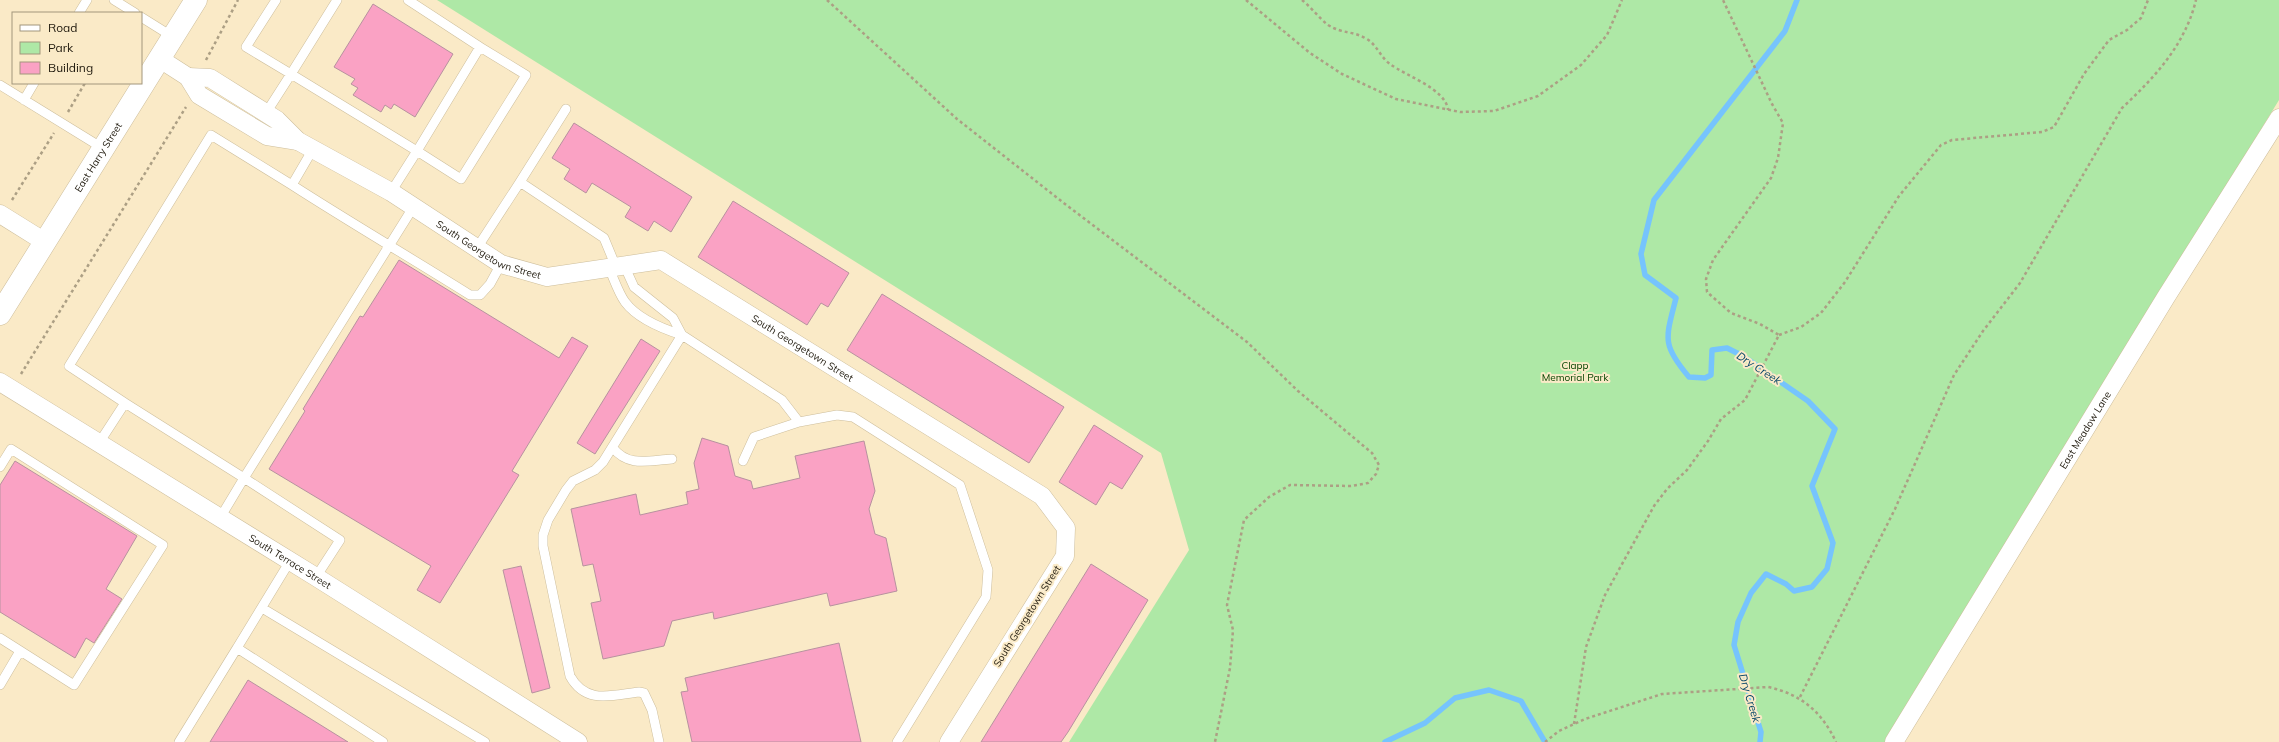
<svg xmlns="http://www.w3.org/2000/svg" width="2279" height="742" font-family="Mulish,sans-serif">
<style>
.green{fill:#aee8a6}
.lines{fill:none;stroke-linecap:round;stroke-linejoin:round}
.stream{stroke:#76c4fd;stroke-width:5.5}
.building{fill:#faa2c4;stroke:#b7929f}
.lane-casing{stroke:#cdbe9c;stroke-width:10}
.street-casing{stroke:#cdbe9c;stroke-width:19}
.secondary-casing{stroke:#cdbe9c;stroke-width:23}
.path{stroke:#ac9f84;stroke-width:2.5;stroke-dasharray:3 3;stroke-linecap:butt}
.lane{stroke:#fff;stroke-width:9}
.street{stroke:#fff;stroke-width:18}
.secondary{stroke:#fff;stroke-width:22}
.labels{text-anchor:middle;dominant-baseline:central;stroke-width:4;stroke-linejoin:round;paint-order:stroke}
.street-label{font-size:10px;fill:#1f190d;stroke:#faeac7}
.park-label{font-size:10px;fill:#054400;stroke:#faeac7}
.water-label{font-size:11px;font-style:italic;fill:#024367;stroke:#faeac7}
</style>
<rect width="100%" height="100%" fill="#faeac7"/>
<!-- green -->
<path class="green" d="M437,0H2279V100L1885,742H1069L1189,550L1161,453Z"/>
<g class="lines">
<!-- stream -->
<path class="stream" d="M1385,742L1425,723L1455,698L1489,690L1521,701L1545,742
M1760,742L1761,732L1734,645L1738,622L1751,593L1766,574L1786,584L1794,591L1812,587L1827,569L1833,543L1812,486L1835,429L1808,401L1743,356L1727,348L1712,350L1711,375L1705,378L1689,377C1661,344 1666,338 1676,298L1645,275L1641,254L1654,200L1785,31L1797,0"/>
</g>
<!-- building -->
<path class="building" d="M373,4L453,54L415,117L394,104L391,109L385,105L381,112L353,95L358,88L351,84L355,79L334,67Z
M574,123L692,197L671,232L654,221L648,231L625,217L631,207L592,183L586,193L564,179L570,169L552,158Z
M733,201L849,273L828,307L821,303L807,325L698,257Z
M399,260L559,358L572,337L588,346L512,471L519,475L440,603L417,590L431,566L269,469L305,411L303,409L360,316L363,317Z
M882,294L1064,407L1029,463L847,350Z
M641,339L660,351L595,454L577,443Z
M1094,425L1143,456L1122,489L1110,482L1096,505L1059,482Z
M702,438L728,446L735,476L751,481L753,489L800,478L795,456L864,441L875,491L869,509L875,534L886,538L897,591L830,606L827,593L714,619L713,612L672,621L664,646L603,659L591,603L601,601L593,564L583,566L571,509L636,494L640,515L688,504L686,492L699,489L694,463Z
M15,461L137,536L106,589L122,599L94,643L86,638L75,658L0,612V485Z
M1091,564L1148,600L1068,732L1061,742H981Z
M521,566L550,688L532,693L503,570Z
M839,643L861,742H692L681,692L688,691L685,678Z
M248,680L348,742H210Z"/>
<g class="lines">
<!-- lane casing -->
<g class="lane-casing">
<path id="lane" d="M114,0L135,13
M276,0L246,47L291,74L337,0
M408,0L480,47L417,151L461,179L526,75L480,47
M79,13L87,0
M141,17L173,37
M0,85L104,149
M24,100L34,83
M266,113L291,74L417,151L391,192
M313,149L292,185C351,223 411,258 470,295H480L490,284L501,264
M520,182L566,109
M477,248L520,182L604,238L616,267
M609,268C614,279 618,292 625,302C637,318 663,329 682,335L673,318L634,287L624,265
M125,403L69,366L211,135L292,185
M99,443L125,403L244,478L220,518
M613,448C629,468 650,460 672,459
M743,461L754,437L799,422
M0,467L11,449L163,545L74,685L0,638
M316,577L340,540L244,478L414,206
M262,608L485,742
M237,648L290,561
M0,685L20,651
M179,742L237,648L383,742
M659,742L652,710L644,693L639,692C612,695 586,705 570,676L543,546V535L548,520L566,490L573,481L595,470L603,462L682,335L782,400L799,422L837,415L853,417L960,485L988,570L986,597L897,742"/>
</g>
<!-- street casing -->
<g class="street-casing">
<g id="street">
<path d="M160,59L188,77L199,95L267,136L298,141"/>
<path id="s1" d="M188,77L210,78L277,120L298,141L391,192L501,264L547,277L661,260L1042,496L1066,528L1065,556L949,742"/>
<path d="M0,214L45,242"/>
<path id="s2" d="M0,382L316,577L578,742"/>
<path id="s3" d="M1894,742L2166,297L2279,118"/>
</g>
</g>
<!-- secondary casing -->
<g class="secondary-casing">
<g id="secondary">
<path id="s4" d="M0,314L196,0"/>
</g>
</g>
<!-- path -->
<path class="path" d="M827,0L957,119L1065,204L1247,342L1298,391L1372,453L1379,465L1376,474L1368,483L1351,486L1290,485L1269,497L1244,520L1227,605L1233,630L1230,668L1215,742
M1246,0L1310,53L1342,74L1396,99L1460,112L1494,111L1538,96L1581,65L1607,35L1622,0
M1302,0C1311,7 1319,18 1328,25C1343,34 1353,31 1365,38C1377,44 1380,57 1390,64C1406,76 1446,89 1448,110
M206,60L238,0
M68,112L85,83
M12,200L54,133
M1779,335L1801,327L1821,313L1845,282L1899,196L1941,145L1952,140L2042,132L2054,127L2084,74L2109,40L2127,30L2141,18L2148,0
M21,374L186,107
M1800,697L1895,509L1954,375L1983,331L2020,283L2122,108C2155,77 2185,45 2196,0
M1574,724L1586,647L1605,595L1654,506L1667,489L1687,470L1708,441L1721,419L1745,400L1779,335L1760,324L1731,313L1707,292L1706,279L1713,260L1771,178L1778,158L1783,123L1772,104L1723,0
M1545,742L1559,731L1585,719L1662,694L1768,687C1801,694 1822,712 1836,742"/>
<!-- lane -->
<use href="#lane" class="lane"/>
<!-- street -->
<use href="#street" class="street"/>
<!-- secondary -->
<use href="#secondary" class="secondary"/>
</g>
<g class="labels">
<!-- street labels -->
<g class="street-label">
<text stroke="none"><textPath href="#s4" startOffset="185">East Harry Street</textPath></text>
<text stroke="none"><textPath href="#s1" startOffset="351">South Georgetown Street</textPath></text>
<text stroke="none"><textPath href="#s1" startOffset="698">South Georgetown Street</textPath></text>
<text stroke="none"><textPath href="#s3" startOffset="366">East Meadow Lane</textPath></text>
<text stroke="none"><textPath href="#s2" startOffset="341">South Terrace Street</textPath></text>
<text transform="translate(1027 616) rotate(-58)">South Georgetown Street</text>
</g>
<!-- park labels -->
<g class="park-label">
<text x="1575" y="365">Clapp<tspan x="1575" dy="12">Memorial Park</tspan></text>
</g>
<!-- water labels -->
<g class="water-label">
<text transform="translate(1759 368) rotate(33)">Dry Creek</text>
<text transform="translate(1750 698) rotate(73)">Dry Creek</text>
</g>
</g>
<!-- legend -->
<rect x="12" y="12" width="130" height="72" fill="#faeac7" stroke="#a2967d"/>
<rect x="20" y="25" width="20" height="6" fill="#ffffff" stroke="#a2967d"/>
<text x="48" y="32" font-size="12" fill="#1f190d">Road</text>
<rect x="20" y="42" width="20" height="12" fill="#aee8a6" stroke="#a2967d"/>
<text x="48" y="52" font-size="12" fill="#1f190d">Park</text>
<rect x="20" y="62" width="20" height="12" fill="#faa2c4" stroke="#a2967d"/>
<text x="48" y="72" font-size="12" fill="#1f190d">Building</text>
</svg>
